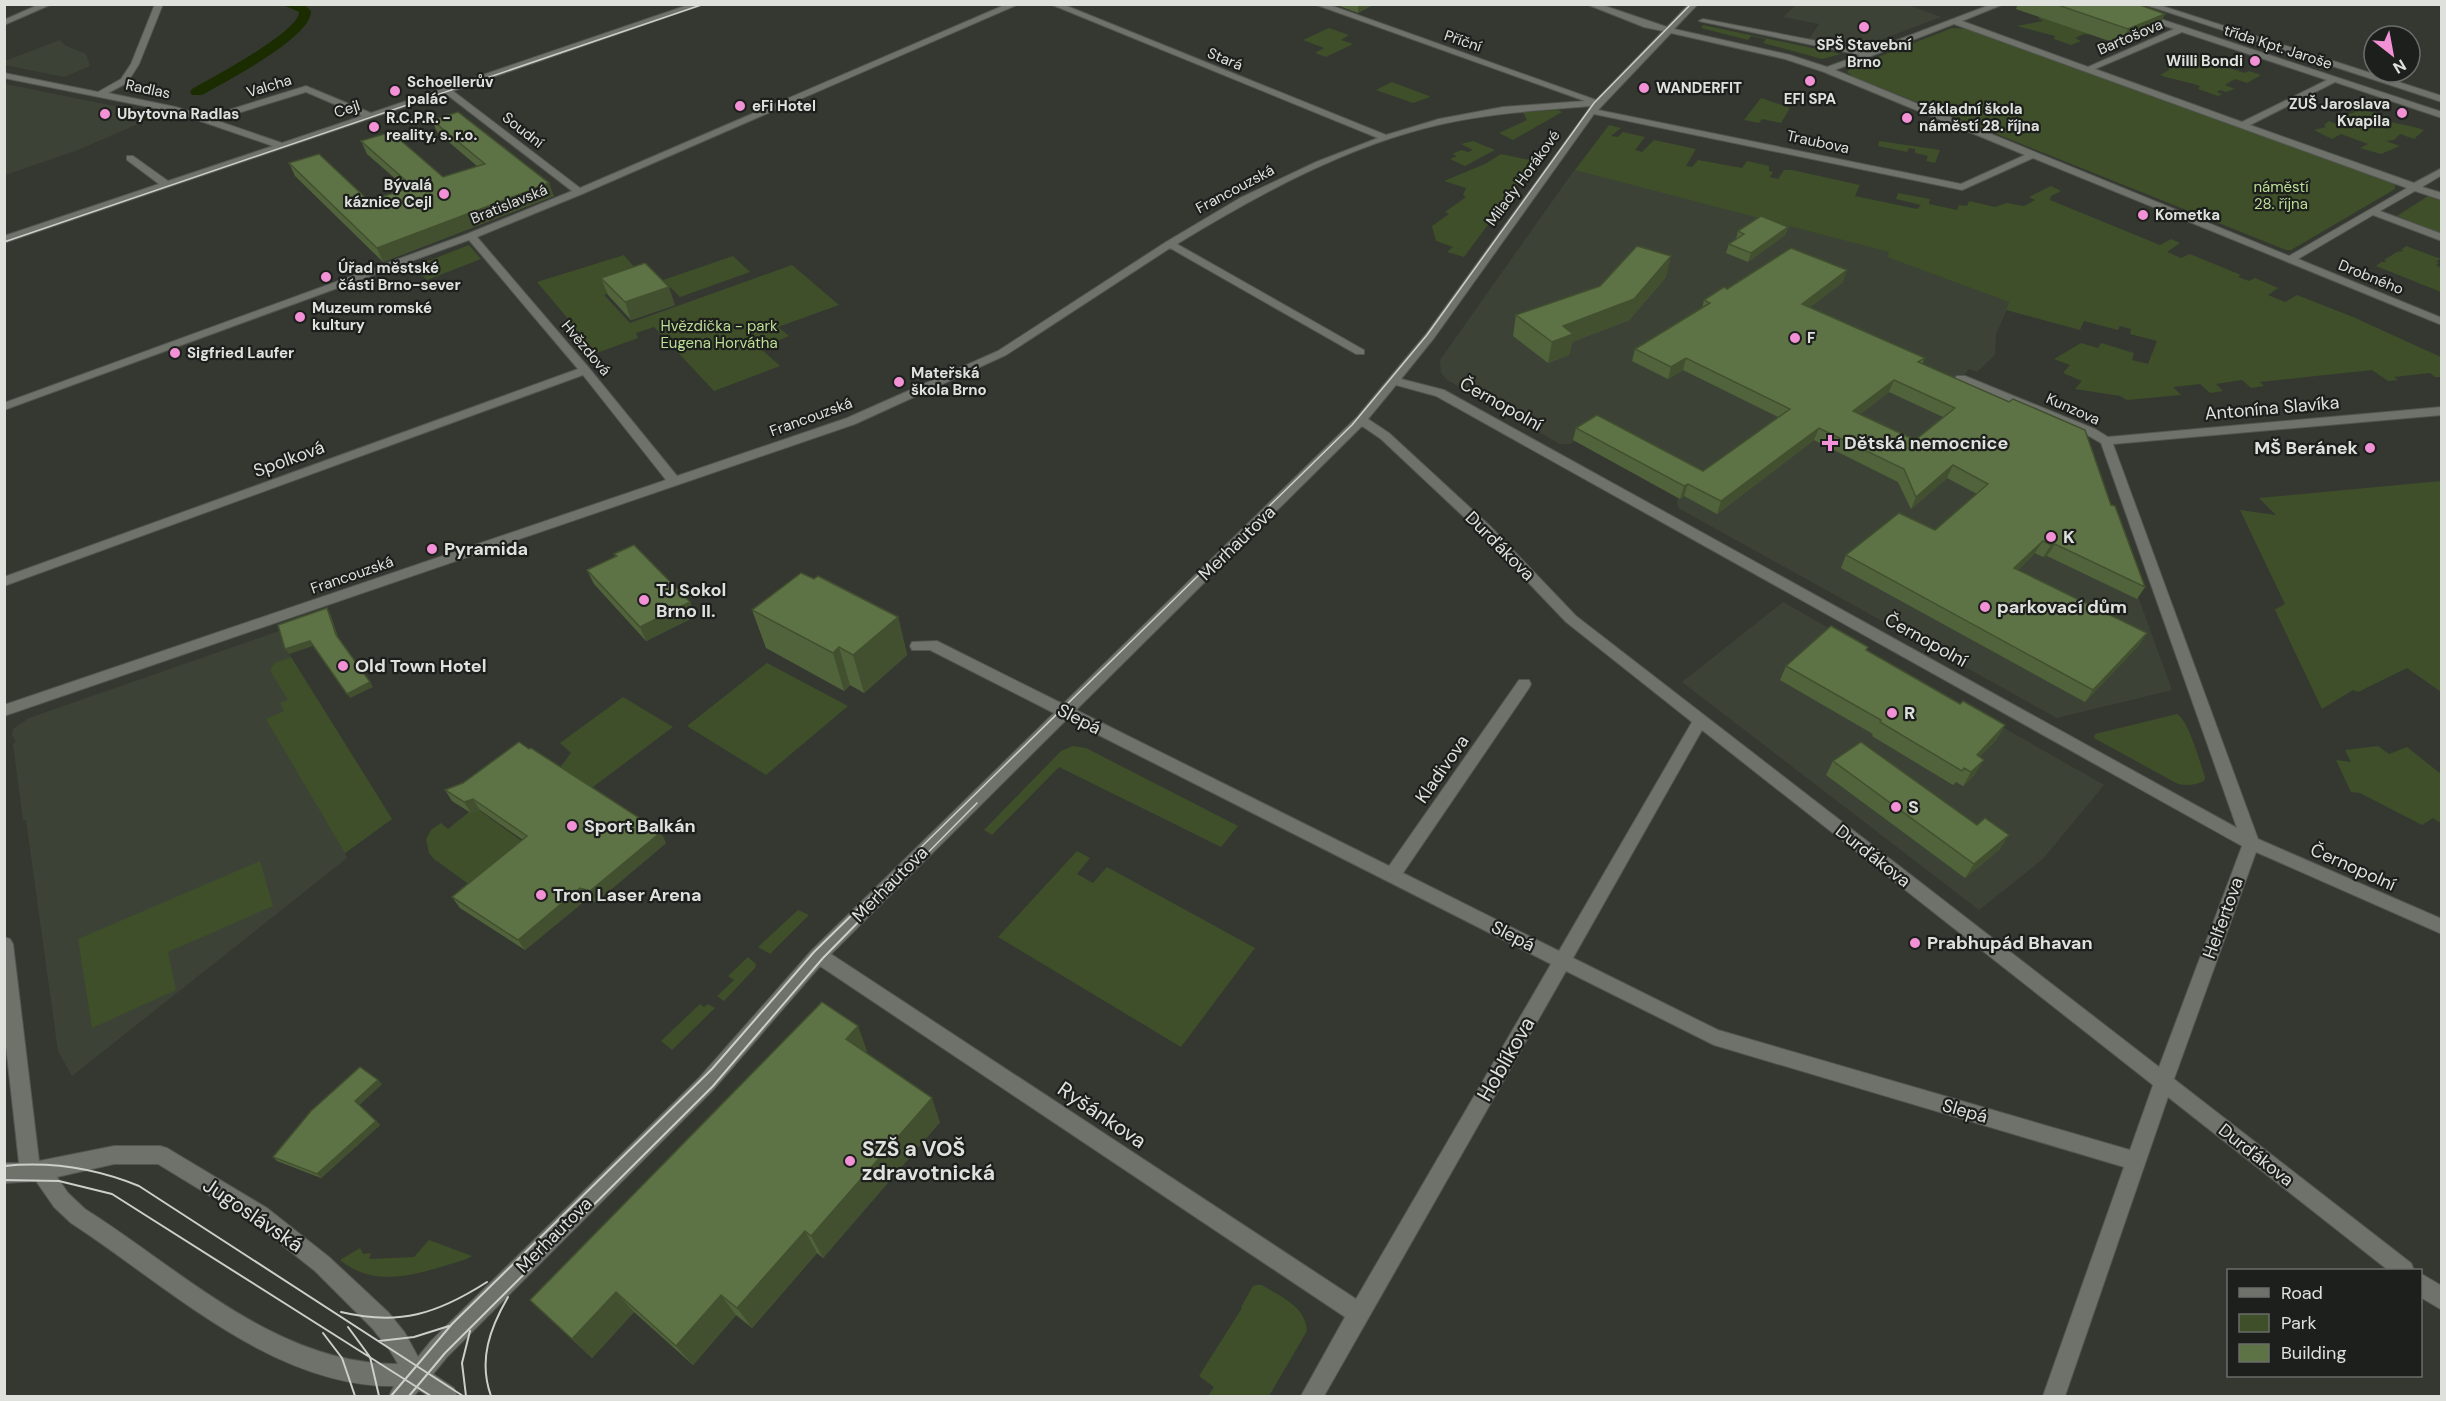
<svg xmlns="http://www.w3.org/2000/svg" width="2446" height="1401" font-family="'DM Sans',sans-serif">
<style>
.built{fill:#3c4336}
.green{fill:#3e4f29}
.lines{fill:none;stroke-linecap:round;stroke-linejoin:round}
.canal{fill:#1a2c00;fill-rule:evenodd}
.minor-casing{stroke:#525650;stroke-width:2}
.minor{fill:#6e726a;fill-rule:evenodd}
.tram-far1{stroke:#cbcec9;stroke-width:1.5}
.tram{stroke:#cbcec9;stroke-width:2}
.wall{fill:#51633b;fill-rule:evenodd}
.shaded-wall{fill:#425030}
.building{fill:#5e7345;stroke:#425030;stroke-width:1.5;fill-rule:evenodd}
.poi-dot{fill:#f391d6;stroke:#1d1f1c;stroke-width:2}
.labels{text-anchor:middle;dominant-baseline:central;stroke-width:4.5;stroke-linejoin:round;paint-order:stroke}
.far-street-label{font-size:15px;fill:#dee1dc;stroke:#1d1f1c}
.far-poi-label{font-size:15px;font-weight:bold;fill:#dee1dc;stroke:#1d1f1c;text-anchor:start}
.far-park-label{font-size:15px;fill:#bcde95;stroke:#1d1f1c}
.street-label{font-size:18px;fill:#dee1dc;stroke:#1d1f1c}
.poi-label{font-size:18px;font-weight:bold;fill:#dee1dc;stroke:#1d1f1c;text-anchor:start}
.near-street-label{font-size:21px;fill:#dee1dc;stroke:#1d1f1c}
.near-poi-label{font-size:21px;font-weight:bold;fill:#dee1dc;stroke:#1d1f1c;text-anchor:start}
</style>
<rect width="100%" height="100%" fill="#353831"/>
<path class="built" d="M1905,4L1941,17L1864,46L1855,47L1809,39L1819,24L1783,17L1796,5Z
M60,40L66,46L86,54L90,66L64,77L5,65V61Z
M5,84L30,89L158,115L78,150L5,175Z
M1575,169L1890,252L1888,257L2010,302L1996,334L1995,355L1977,372L1969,369L1953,388L2082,443L2172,690L2057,718L1680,509L1677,504L1678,498L1575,441L1570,444H1560L1447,380L1441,373L1440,360Z
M1783,602L2104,785L2043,859L1979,910L1682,682Z
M282,630L289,654L392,819L345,853L347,858L72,1076L58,1051L26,820H23L13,744L16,742L12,735L13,729L29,718Z"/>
<path class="green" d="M2040,17L2094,35L2084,34L2075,38L2081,41L2071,45L2054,39L2055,36L2017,26L2043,21L2038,18Z
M1703,25L1841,54L1822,59L1763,43L1766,39L1751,36L1748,40L1701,28Z
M1329,28L1349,35L1341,40L1353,44L1326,57L1315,53L1324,48L1303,40Z
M1952,28L1966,29L2389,182L2395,185V189L2291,250H2286L1854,77L1847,72L1850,68Z
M2201,54L2220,61L2216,64L2245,73L2249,71L2261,75L2247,83L2235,79L2225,85L2235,89L2226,92L2220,90L2217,92L2222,94L2218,96L2198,89L2200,86C2186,81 2173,80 2160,75L2169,70L2168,68L2187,64L2183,62Z
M1392,82L1429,96L1430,97L1413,103L1376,90Z
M1761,98L1790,108L1781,123L1762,119L1759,123L1744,120Z
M2359,108L2378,114L2376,118C2393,124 2407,124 2424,130L2414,139L2400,134L2394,140L2386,141L2400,146L2381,154L2360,148L2368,144L2341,134L2332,139L2314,130L2326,127L2324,125L2329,121L2342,126L2348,121L2355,124L2358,121L2341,115L2353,113Z
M1558,110L1562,112L1513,140L1499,133L1527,120L1523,112Z
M1609,125L1621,128L1611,136L1618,137L1623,132L1645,137L1635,150L1642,152L1654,140L1696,149L1686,166L1692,167L1698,160L1742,168L1747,161L1769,166V171L1773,172L1770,177L1778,179L1784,170H1792L1860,185L1855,196L1917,209L1921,205L1896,199L1898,193L1930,199L1929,204L1957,210L1959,205L1967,206L1969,201L1995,207L2007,203L2024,206L2035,200L2029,197L2051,186L2061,191L2051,196L2050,200L2160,245L2171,239L2180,243L2167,252L2181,258L2190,254L2241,275L2238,277L2249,281L2255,278L2278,288L2268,295L2285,302L2297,295L2353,317L2441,357V377H2435L2430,373L2394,377L2398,380L2388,381L2372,370L2260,382L2264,386L2251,388L2242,380L2216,384L2223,391L2210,393L2200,384L2173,387L2181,395L2127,400L2120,396L2075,389L2082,381L2063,373L2070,365L2054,359L2081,343L2098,348L2101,343L2134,353L2132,360L2148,364L2157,341L2130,334L2131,329L2120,326L2118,330L2084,321L2080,330L2006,310L2009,302L1887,257L1889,252L1575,170Z
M1473,141L1495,150L1465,166L1450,159L1457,156L1452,154L1461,150L1468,152L1473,150L1461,144Z
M1879,141L1940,150L1935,163L1926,161L1928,156L1915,153V149L1909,148L1907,152L1878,146Z
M1501,154L1535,161L1464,257L1447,252L1453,247L1436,241L1432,226L1449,214L1445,212L1466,197L1463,195L1466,188L1444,181L1485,164Z
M2428,196L2441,201V233L2397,216Z
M469,245L481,259L427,280L413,267Z
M2406,246L2441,259L2436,261L2439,263L2436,265L2441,268V292L2376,266L2381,262H2387L2384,260L2397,252L2404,251L2401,250Z
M624,255L646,281L604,295L630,323L792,265L839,305L778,327L789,336L760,348L780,366L714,391L654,327L636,333L638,338L591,355L564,325L569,320L537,282Z
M733,256L750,272L680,297L663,280Z
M2441,481V692L2407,668L2358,692L2353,690L2322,709L2275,610L2272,611L2285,604L2240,510L2276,515L2259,498Z
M291,657L392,819L345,853L266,719L284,711L280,703L288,700L270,670L275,663Z
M767,663L848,706L766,775L687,726Z
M623,697L673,727L589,790L559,769L571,753L560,743Z
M2177,714C2189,721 2200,763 2205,777L2204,781C2195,785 2188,786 2178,784L2094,738L2095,734Z
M1073,746L1086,748L1238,826L1221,847L1059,767L992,835L984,830L1061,751Z
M2378,746L2389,754L2407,747L2441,774V821L2439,822L2433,818L2422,825L2360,793L2351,792L2336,760L2351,762L2345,750Z
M475,807L526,844L470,885L434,859L429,853L426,839L431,830L441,823L448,829Z
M1077,851L1090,858L1077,874L1093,883L1107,867L1255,948L1181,1047L998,937Z
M260,861L273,906L168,952L176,990L92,1028L78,939Z
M798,910L809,915L770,954L758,947Z
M748,957L756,964L755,968L724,1001L717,996L734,980L728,976Z
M700,1004L704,1007L708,1004L715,1008L672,1050L661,1041Z
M429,1240L472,1256L464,1260C422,1272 378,1291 340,1260L360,1248L363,1254L371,1253L369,1259L414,1257Z
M1256,1285H1262C1281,1297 1306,1307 1307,1331L1269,1396H1208L1214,1387L1199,1376L1242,1308L1241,1307L1253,1286Z"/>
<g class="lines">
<path class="canal" d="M281,4H304L311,11C312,37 225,82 202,95H192L190,92L192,89C211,78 299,32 299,12Z
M152,109L157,110L159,113C155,119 147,122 140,120L138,117Z"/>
<g class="minor-casing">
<path id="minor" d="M40,4H52L4,25V20Z
M155,4H163L139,64L127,83L108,93L176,107L206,117L306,86L371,113L691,4H704L453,91L580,188L1007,4H1019L582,194L477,237L589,368L677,476L847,418L998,351L1166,242L1240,198L1316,162L1378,138L1050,4H1062L1386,135L1439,119L1503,107L1585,101L1314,4H1327L1596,100L1663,31L1644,27L1586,4H1599L1667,27L1689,4H1698L1674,29L1790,55L1827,67L1860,55L1699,21L1703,19L1869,51L1992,4H2004L1962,21L2088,67L2174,29L2102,4H2115L2442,112V118L2335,82L2250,125L2414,183L2442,168V175L2422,187L2442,193V200L2415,191L2380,211L2442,234V241L2373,215L2298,259L2442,318V325L2033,158L1962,190L1594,114L1434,338L1401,379L1444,390L2237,828L2101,443L2087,435L1955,378L1957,376H1965L2095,429L2108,437L2442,407V415L2113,444L2258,839L2442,919V934L2256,852L2174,1079L2411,1263L2414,1270H2388L2168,1097L2065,1396H2043L2124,1167L1714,1045L1566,971L1324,1396H1301L1345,1317L820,966L713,1090L447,1357L433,1374L454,1388L457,1396H428L419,1390L414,1396H389L394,1386C272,1387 168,1286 71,1223L54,1207L36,1181L4,1183V1163H19L4,1028V937L10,939L13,944L39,1161L114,1146H160L167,1148L267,1208L329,1257L388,1312L405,1333L418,1357L431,1341L699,1078L812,950L1054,713L930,650H912L910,646L912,642L937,641L1063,704L1357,417L1426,334L1591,106C1541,110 1491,113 1442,124C1348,145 1259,194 1177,244L1364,350V354H1356L1170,248L1006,355L855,424L4,716V705L666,480L583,375L4,586V577L578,369L469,240L4,410V403L467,234L572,191L445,93L4,243V236L159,184L127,160V156H133L168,181L273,146L174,112L4,78V73L98,92L121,79L131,64ZM1954,24L2407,188L2289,256L1835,70ZM2182,32L2327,80L2242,122L2095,69ZM1671,33L1785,59L1824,72L2025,155L1961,184L1598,110ZM306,92L362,116L282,143L215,120ZM1396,385L1436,396L2242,846L2159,1067L1576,616L1490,526L1389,433L1368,419ZM1362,426L1381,439L1480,532L1566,622L1692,722L1559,951L1403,873L1529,688L1531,684L1529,680H1519L1389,866L1076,710ZM1067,719L1551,964L1356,1299L831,954ZM1702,730L2153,1085L2130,1150L1718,1030L1573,958ZM114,1164H158L253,1222L315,1271L372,1328L389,1349L398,1364C277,1365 182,1270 85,1209L68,1193L57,1177Z
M2143,4H2156L2442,96V102Z
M2420,1273L2442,1286V1310L2420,1297Z"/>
</g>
<use href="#minor" class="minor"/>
<path class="tram-far1" d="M4,242L704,4
M863,904L1352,425L1427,335L1594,103L1691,4
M877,904L977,803"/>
<path class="tram" d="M4,1166C52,1161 95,1168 139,1186L463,1396
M4,1180L59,1181L112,1194L431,1396
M341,1312C399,1326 437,1314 487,1282
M348,1327L370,1357L379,1396
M323,1333L342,1358L355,1396
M379,1341L414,1337L449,1326
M391,1396L452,1324L712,1069L814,952L865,902
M409,1396L445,1353L713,1086L823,958L878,902
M466,1396L462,1363L470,1331
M491,1396C478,1360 490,1328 508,1297"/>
</g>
<path class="wall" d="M1334,4H1374L1358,13Z
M2018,4H2137L2158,29L2121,45L2016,9Z
M432,120L554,196L383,262L295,176L289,163L369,201L407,189L367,154L361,141L443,177L477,166L437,132Z
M1788,227L1785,235L1748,262L1726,253L1729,244L1736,239L1738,231Z
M1666,277L1629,320L1572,342L1569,355L1548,363L1513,336L1516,315Z
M601,278L675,305L631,320L608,295Z
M1843,282L1810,307L1925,358L1922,364L2111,505L2145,587L2137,599L2047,556L2043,557L2035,553L2018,570L2147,633L2138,646L2085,702L1841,568L1846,555L1935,530L1977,494L1947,478L1911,509L1898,482L1814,440L1717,514L1684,496L1680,499L1573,440L1576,428L1703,471L1778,417L1683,370L1668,379L1632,361L1635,349L1702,309L1704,300L1727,289ZM1889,392L1943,417L1915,440L1860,414Z
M614,554L690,602L696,616L646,641L594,584L587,570L616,557Z
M814,579L898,617L907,655L864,693L850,685L844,691L766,648L752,610Z
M1867,651L1960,704L2005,725L1996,740L1979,757L1975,774L1963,786L1956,782L1953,785L1872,736L1873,734L1780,680L1786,666Z
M1833,761L2000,849L1965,878L1826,775Z
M445,790L666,843L596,902L587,899L525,950L460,908L452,897L523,840L480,810L471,813L452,801Z
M867,1051L866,1052L940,1122L823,1258L817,1253L752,1328L736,1315L693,1365L634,1312L592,1358L530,1300Z
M382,1084L359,1105L380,1125L321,1178L277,1161L273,1157Z"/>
<path class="shaded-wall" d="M1358,4H1374L1358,13Z
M2165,14L2158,29L2121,45L2128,29Z
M549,183L554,196L383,262L377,248Z
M1788,227L1785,235L1748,262L1751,253Z
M1671,256L1666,277L1629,320L1572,342L1569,355L1548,363L1552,342L1563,326Z
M1847,270L1843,282L1798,316L1802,304Z
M669,287L675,305L631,320L625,302Z
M1686,358L1683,370L1668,379L1671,367Z
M1894,380L1889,392L1848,423L1853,411Z
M1819,428L1814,440L1717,514L1721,501Z
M1953,465L1947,478L1911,509L1916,497Z
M1688,484L1684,496L1680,499L1684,486Z
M2043,541L2035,553L2007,581L2014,568Z
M2055,544L2047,556L2043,557L2051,545Z
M690,602L696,616L646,641L640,627Z
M327,608L330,613L339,639L336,635Z
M898,617L907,655L864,693L853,655Z
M2147,633L2138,646L2085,702L2093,690Z
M310,641L313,646L289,654L285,649Z
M839,647L850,685L844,691L833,653Z
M370,682L373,687L350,698L347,694Z
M2005,725L1996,740L1968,769L1977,755Z
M1984,760L1975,774L1963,786L1971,772Z
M473,799L480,810L471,813L464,802Z
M661,832L666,843L596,902L590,891Z
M2009,835L2000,849L1965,878L1974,864Z
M580,888L587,899L525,950L518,940Z
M858,1026L867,1051L856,1063L846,1039Z
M378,1080L382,1084L359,1105L355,1101Z
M932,1098L940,1122L823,1258L811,1236Z
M376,1121L380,1125L321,1178L317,1174Z
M805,1231L817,1253L752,1328L737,1308Z
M616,1292L634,1312L592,1358L572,1339Z
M721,1295L736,1315L693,1365L676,1346Z"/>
<path class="building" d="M2055,4H2137L2165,14L2128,29Z
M458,112L549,183L377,248L289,163L319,154L369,201L413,187L361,141L391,132L443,177L485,164L432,120Z
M1761,216L1788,227L1751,253L1729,244L1744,234L1738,231Z
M1637,246L1671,256L1634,299L1563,326L1573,334L1552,342L1516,315L1600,286Z
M1791,248L1847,270L1802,304L1925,358L1918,362L2009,402L2013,399L2085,430L2111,505L2115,506L2145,587L2055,544L2051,545L2043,541L2014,568L2147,633L2093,690L1846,555L1899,513L1935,530L1988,484L1953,465L1916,497L1904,469L1819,428L1721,501L1688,484L1684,486L1576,428L1597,415L1703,471L1790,409L1686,358L1671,367L1635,349L1710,303L1704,300L1724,287L1727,289ZM1894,380L1955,408L1915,440L1853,411Z
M645,263L669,287L625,302L601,278Z
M634,545L690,602L640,627L587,570L617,556L614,554Z
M801,573L814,579L818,576L898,617L853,655L839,647L833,653L752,610Z
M327,608L336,635L370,682L347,694L310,641L285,649L278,625Z
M1831,626L1868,647L1866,650L1960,704L1963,701L2005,725L1977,755L1984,760L1971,772L1964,768L1962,771L1880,722L1881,720L1786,666Z
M519,742L529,749L531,748L661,832L590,891L580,888L518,940L452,897L527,836L473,799L464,802L445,790L463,783Z
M1861,742L1977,825L1985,818L2009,835L1974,864L1833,761Z
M822,1002L858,1026L846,1039L932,1098L811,1236L805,1231L737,1308L721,1295L676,1346L616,1292L572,1339L530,1300Z
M360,1067L378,1080L355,1101L376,1121L317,1174L273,1157L311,1111Z"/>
<g class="poi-dot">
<circle cx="1864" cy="27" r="6"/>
<circle cx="2255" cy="61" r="6"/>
<circle cx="1810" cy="81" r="6"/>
<circle cx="1644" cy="88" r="6"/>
<circle cx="395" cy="91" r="6"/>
<circle cx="740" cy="106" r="6"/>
<circle cx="2402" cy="113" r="6"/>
<circle cx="105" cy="114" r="6"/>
<circle cx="1907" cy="118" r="6"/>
<circle cx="374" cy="127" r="6"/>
<circle cx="444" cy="194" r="6"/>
<circle cx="2143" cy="215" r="6"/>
<circle cx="326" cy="277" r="6"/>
<circle cx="300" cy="317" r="6"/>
<circle cx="1795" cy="338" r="6"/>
<circle cx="175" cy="353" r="6"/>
<circle cx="899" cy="382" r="6"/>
<path d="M1827 434h6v6h6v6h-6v6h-6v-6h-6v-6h6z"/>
<circle cx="2370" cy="448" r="6"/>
<circle cx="2051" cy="537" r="6"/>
<circle cx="432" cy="549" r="6"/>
<circle cx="644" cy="600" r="6"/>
<circle cx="1985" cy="607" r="6"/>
<circle cx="343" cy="666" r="6"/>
<circle cx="1892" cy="713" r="6"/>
<circle cx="1896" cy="807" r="6"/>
<circle cx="572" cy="826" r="6"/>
<circle cx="541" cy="895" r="6"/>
<circle cx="1915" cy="943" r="6"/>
<circle cx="850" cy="1161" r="6"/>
</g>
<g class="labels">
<g class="far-street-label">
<text transform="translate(2130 37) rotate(-23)">Bartošova</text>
<text transform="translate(1463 41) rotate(19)">Příční</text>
<text transform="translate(2278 47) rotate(18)">třída Kpt. Jaroše</text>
<text transform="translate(1225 59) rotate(22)">Stará</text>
<text transform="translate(269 86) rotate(-17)">Valcha</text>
<text transform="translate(148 89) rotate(12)">Radlas</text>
<text transform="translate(347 109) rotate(-18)">Cejl</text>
<text transform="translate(523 130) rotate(38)">Soudní</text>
<text transform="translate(1818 142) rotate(12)">Traubova</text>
<text transform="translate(1523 178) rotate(-54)">Milady Horákové</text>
<text transform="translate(1235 189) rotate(-28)">Francouzská</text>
<text transform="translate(509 204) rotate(-22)">Bratislavská</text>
<text transform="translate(2371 277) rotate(22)">Drobného</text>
<text transform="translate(586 348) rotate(50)">Hvězdová</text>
<text transform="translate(2073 409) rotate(24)">Kunzova</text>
<text transform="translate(811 417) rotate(-20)">Francouzská</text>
<text transform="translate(352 575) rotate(-19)">Francouzská</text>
</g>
<g class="far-poi-label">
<text x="1864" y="45" text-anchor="middle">SPŠ Stavební<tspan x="1864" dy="17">Brno</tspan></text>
<text x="2243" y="61" text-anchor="end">Willi Bondi</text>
<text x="407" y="82">Schoellerův<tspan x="407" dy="17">palác</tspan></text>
<text x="1656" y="88">WANDERFIT</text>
<text x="1810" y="99" text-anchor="middle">EFI SPA</text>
<text x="2390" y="104" text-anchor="end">ZUŠ Jaroslava<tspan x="2390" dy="17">Kvapila</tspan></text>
<text x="752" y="106">eFi Hotel</text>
<text x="1919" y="109">Základní škola<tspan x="1919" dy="17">náměstí 28. října</tspan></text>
<text x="117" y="114">Ubytovna Radlas</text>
<text x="386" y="118">R.C.P.R. -<tspan x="386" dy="17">reality, s. r.o.</tspan></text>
<text x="432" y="185" text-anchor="end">Bývalá<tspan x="432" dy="17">káznice Cejl</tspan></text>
<text x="2155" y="215">Kometka</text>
<text x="338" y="268">Úřad městské<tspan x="338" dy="17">části Brno-sever</tspan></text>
<text x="312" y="308">Muzeum romské<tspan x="312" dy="17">kultury</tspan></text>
<text x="1807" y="338">F</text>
<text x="187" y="353">Sigfried Laufer</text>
<text x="911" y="373">Mateřská<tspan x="911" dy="17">škola Brno</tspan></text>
</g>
<g class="far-park-label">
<text x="2281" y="187">náměstí<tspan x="2281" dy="17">28. října</tspan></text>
<text x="719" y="326">Hvězdička - park<tspan x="719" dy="17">Eugena Horvátha</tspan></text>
</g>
<g class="street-label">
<text transform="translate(1501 404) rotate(29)">Černopolní</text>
<text transform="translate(2272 408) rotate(-5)">Antonína Slavíka</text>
<text transform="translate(289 459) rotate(-20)">Spolková</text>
<text transform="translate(1237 543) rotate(-44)">Merhautova</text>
<text transform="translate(1500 546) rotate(45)">Durďákova</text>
<text transform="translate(1926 640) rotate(29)">Černopolní</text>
<text transform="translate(1079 719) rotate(27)">Slepá</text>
<text transform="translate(1442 769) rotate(-55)">Kladivova</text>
<text transform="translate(1873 856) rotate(38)">Durďákova</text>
<text transform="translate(2353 867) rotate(24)">Černopolní</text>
<text transform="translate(890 884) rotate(-45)">Merhautova</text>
<text transform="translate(2223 918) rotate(-70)">Helfertova</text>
<text transform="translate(1513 936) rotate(27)">Slepá</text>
<text transform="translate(1965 1111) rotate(16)">Slepá</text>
<text transform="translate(2256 1155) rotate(38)">Durďákova</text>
<text transform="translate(554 1235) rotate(-45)">Merhautova</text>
</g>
<g class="poi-label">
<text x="1844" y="443">Dětská nemocnice</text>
<text x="2358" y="448" text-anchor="end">MŠ Beránek</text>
<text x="2063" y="537">K</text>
<text x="444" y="549">Pyramida</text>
<text x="656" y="590">TJ Sokol<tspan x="656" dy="21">Brno II.</tspan></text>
<text x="1997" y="607">parkovací dům</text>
<text x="355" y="666">Old Town Hotel</text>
<text x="1904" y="713">R</text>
<text x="1908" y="807">S</text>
<text x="584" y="826">Sport Balkán</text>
<text x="553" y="895">Tron Laser Arena</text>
<text x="1927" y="943">Prabhupád Bhavan</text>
</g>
<g class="near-street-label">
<text transform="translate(1506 1059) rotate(-60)">Hoblíkova</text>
<text transform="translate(1102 1115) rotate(34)">Ryšánkova</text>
<text transform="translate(253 1215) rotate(34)">Jugoslávská</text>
</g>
<g class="near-poi-label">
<text x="862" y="1149">SZŠ a VOŠ<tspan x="862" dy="24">zdravotnická</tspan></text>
</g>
</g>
<rect width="2446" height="1401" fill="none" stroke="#dee1dc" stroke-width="12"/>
<rect x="2227" y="1269" width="195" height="108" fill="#1d1f1c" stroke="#6a6d69" stroke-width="1.5"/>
<rect x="2239" y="1288" width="30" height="9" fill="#6e726a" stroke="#6a6d69" stroke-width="1.5"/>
<text x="2281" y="1299" font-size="18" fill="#dee1dc">Road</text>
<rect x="2239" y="1314" width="30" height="18" fill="#3e4f29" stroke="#6a6d69" stroke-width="1.5"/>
<text x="2281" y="1329" font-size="18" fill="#dee1dc">Park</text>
<rect x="2239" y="1344" width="30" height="18" fill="#5e7345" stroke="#6a6d69" stroke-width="1.5"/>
<text x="2281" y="1359" font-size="18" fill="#dee1dc">Building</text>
<g transform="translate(2392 54) rotate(149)"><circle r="28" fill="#1d1f1c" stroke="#6a6d69" stroke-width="1.5"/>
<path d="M0-4.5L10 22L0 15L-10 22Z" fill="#f391d6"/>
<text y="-9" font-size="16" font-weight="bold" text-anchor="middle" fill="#dee1dc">N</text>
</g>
</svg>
